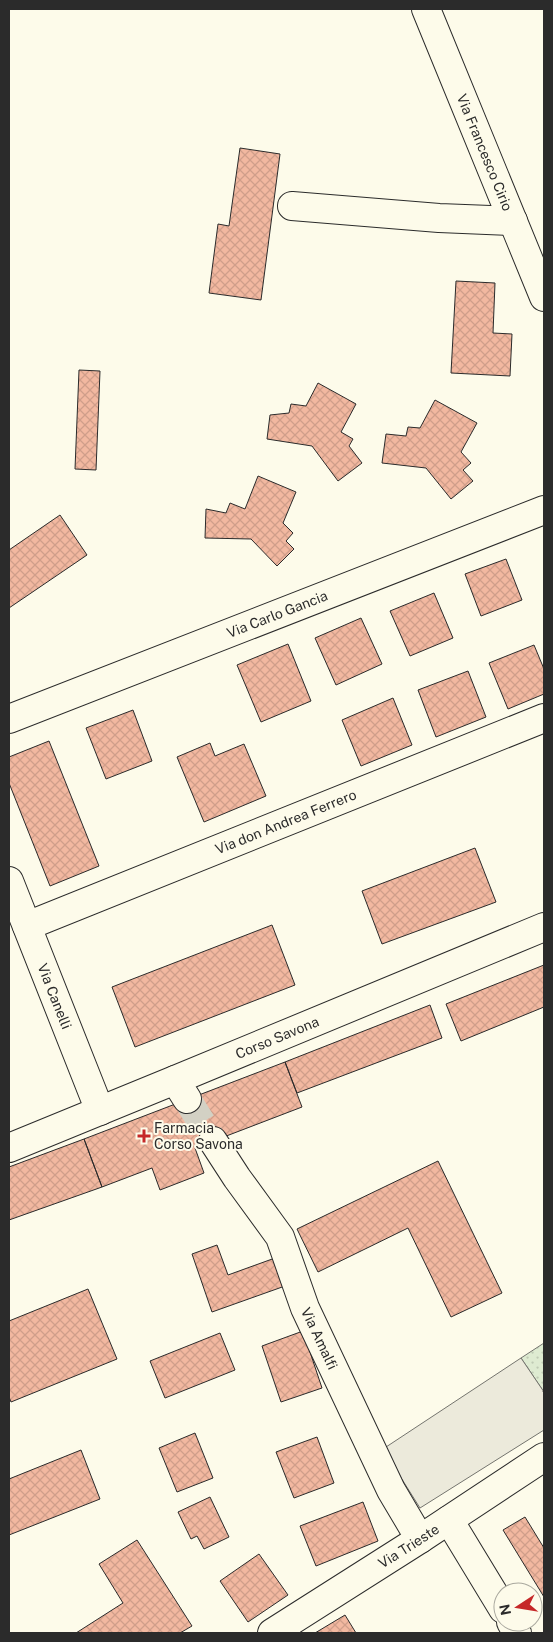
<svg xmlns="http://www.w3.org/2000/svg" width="553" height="1642" font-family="'Public Sans',sans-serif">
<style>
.grass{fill:url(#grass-dots);stroke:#74746e}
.parking{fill:#eceadb;stroke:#74746e}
.building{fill:url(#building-cross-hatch);stroke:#2b2b2b}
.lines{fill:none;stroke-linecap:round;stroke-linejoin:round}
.minor-tunnel{stroke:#d3d1c4;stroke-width:28;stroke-dasharray:28 14;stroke-linecap:butt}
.minor-casing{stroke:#2b2b2b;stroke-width:30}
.major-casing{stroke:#2b2b2b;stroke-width:30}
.path{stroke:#6a6964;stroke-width:3;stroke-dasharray:4 2.5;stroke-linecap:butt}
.minor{stroke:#fdfbea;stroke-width:28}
.major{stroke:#fdfbea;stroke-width:28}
.poi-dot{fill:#c62828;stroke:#fdfbea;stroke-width:2}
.labels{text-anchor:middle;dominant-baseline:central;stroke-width:4;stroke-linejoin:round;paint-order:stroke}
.street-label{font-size:14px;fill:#2b2b2b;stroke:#fdfbea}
.poi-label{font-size:14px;fill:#2b2b2b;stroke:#fdfbea;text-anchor:start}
</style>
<defs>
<pattern id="grass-dots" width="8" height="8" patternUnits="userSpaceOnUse" patternTransform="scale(1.25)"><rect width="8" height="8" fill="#deebd1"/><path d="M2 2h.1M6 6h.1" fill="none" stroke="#bfcab4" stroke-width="1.8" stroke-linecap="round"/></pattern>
<pattern id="building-cross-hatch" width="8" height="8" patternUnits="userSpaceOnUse" patternTransform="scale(1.25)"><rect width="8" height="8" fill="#f2b8a0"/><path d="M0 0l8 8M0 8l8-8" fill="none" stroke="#d09e8a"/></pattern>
</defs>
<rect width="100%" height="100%" fill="#fdfbea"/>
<path class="grass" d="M544,1343V1392L521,1358Z"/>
<path class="parking" d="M521,1358L544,1392V1430L420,1508L383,1449Z"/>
<path class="building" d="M240,148L280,154L261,300L209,293L218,224L229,226Z
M456,281L495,283L493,333L512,334L510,376L451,373Z
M79,370L100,371L96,470L75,469Z
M318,383L356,404L341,432L353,439L349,446L362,463L338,481L312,446L267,439L270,415L289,413L291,404L306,406Z
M435,400L477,423L461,452L471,463L463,470L473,481L451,499L426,468L382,463L386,434L406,436L408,427L420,428Z
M258,476L296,492L283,523L293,533L286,541L294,549L277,566L251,539L205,538L206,509L226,513L230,503L245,509Z
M60,515L87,555L9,608V550Z
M506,559L522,600L481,616L465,574Z
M434,593L453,638L410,656L390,611Z
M361,618L382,664L336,685L315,638Z
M288,644L311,701L261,722L237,665Z
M534,645L544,669V694L508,709L489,663Z
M468,671L486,717L436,737L418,690Z
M393,698L412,745L361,766L342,720Z
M133,710L152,761L106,779L86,728Z
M49,741L99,866L50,886L9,783V757Z
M210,743L215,756L244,744L266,796L204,822L177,757Z
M475,848L496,902L382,944L362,891Z
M272,925L295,985L135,1047L112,987Z
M544,965V1007L461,1041L446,1004Z
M430,1005L442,1038L297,1093L285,1062Z
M285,1062L302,1107L195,1148L204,1173L160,1190L152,1168L102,1187L84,1139Z
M84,1139L102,1187L9,1220V1167Z
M438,1161L502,1293L451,1317L408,1228L318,1272L297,1229Z
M217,1245L228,1275L275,1258L285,1286L212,1312L192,1254Z
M88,1289L117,1359L11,1402L9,1397V1321Z
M303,1331L322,1388L281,1402L262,1346Z
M220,1333L235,1370L165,1398L150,1361Z
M195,1433L213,1478L177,1492L159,1448Z
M317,1437L334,1483L294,1498L276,1452Z
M81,1450L100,1499L9,1535V1479Z
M210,1497L229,1537L204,1549L197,1536L191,1539L178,1512Z
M363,1502L378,1541L316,1566L300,1526Z
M525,1517L544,1548V1597L503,1530Z
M137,1540L192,1626L180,1633H76L123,1603L99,1564Z
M259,1554L288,1595L248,1622L220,1581Z
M345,1615L356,1633H315Z"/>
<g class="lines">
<path class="minor-tunnel" d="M187,1099L213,1141"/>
<g class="minor-casing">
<g id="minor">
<path id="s1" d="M426,9L544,297"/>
<path d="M292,206L439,218L513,221"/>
<path id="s2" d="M9,719L544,510"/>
<path id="s3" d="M9,881L100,1111"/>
<path id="s4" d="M27,926L544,718"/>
<path d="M175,1080L187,1099"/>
<path id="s5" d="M213,1141L237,1178L280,1237L305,1308L391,1490L420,1539"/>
<path d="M449,1520L503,1609"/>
<path d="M511,1622L517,1633"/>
<path id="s6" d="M272,1633L420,1539L544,1457"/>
</g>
</g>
<g class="major-casing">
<g id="major">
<path id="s7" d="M9,1148L175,1080L544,927"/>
</g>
</g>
<path class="path" d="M544,1392V1391"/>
<use href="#minor" class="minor"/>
<use href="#major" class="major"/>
</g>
<path class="poi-dot" d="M141.5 1128.5h5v5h5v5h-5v5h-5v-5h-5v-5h5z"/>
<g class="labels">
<g class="street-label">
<text stroke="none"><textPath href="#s1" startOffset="155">Via Francesco Cirio</textPath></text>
<text stroke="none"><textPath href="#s2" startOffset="288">Via Carlo Gancia</textPath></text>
<text stroke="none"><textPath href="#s4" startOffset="279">Via don Andrea Ferrero</textPath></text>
<text stroke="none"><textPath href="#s3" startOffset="124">Via Canelli</textPath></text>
<text stroke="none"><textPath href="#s7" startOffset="290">Corso Savona</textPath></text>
<text stroke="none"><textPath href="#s5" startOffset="226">Via Amalfi</textPath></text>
<text stroke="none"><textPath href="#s6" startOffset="162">Via Trieste</textPath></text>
</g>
<g class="poi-label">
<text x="154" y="1128">Farmacia<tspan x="154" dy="16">Corso Savona</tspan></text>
</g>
</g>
<rect width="553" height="1642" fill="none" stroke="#2b2b2b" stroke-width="20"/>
<g transform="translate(518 1607) rotate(258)"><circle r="24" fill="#fdfbea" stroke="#a9a89e"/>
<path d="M0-4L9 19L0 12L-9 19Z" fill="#c62828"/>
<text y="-8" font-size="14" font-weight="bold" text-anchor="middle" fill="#2b2b2b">N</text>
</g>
</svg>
